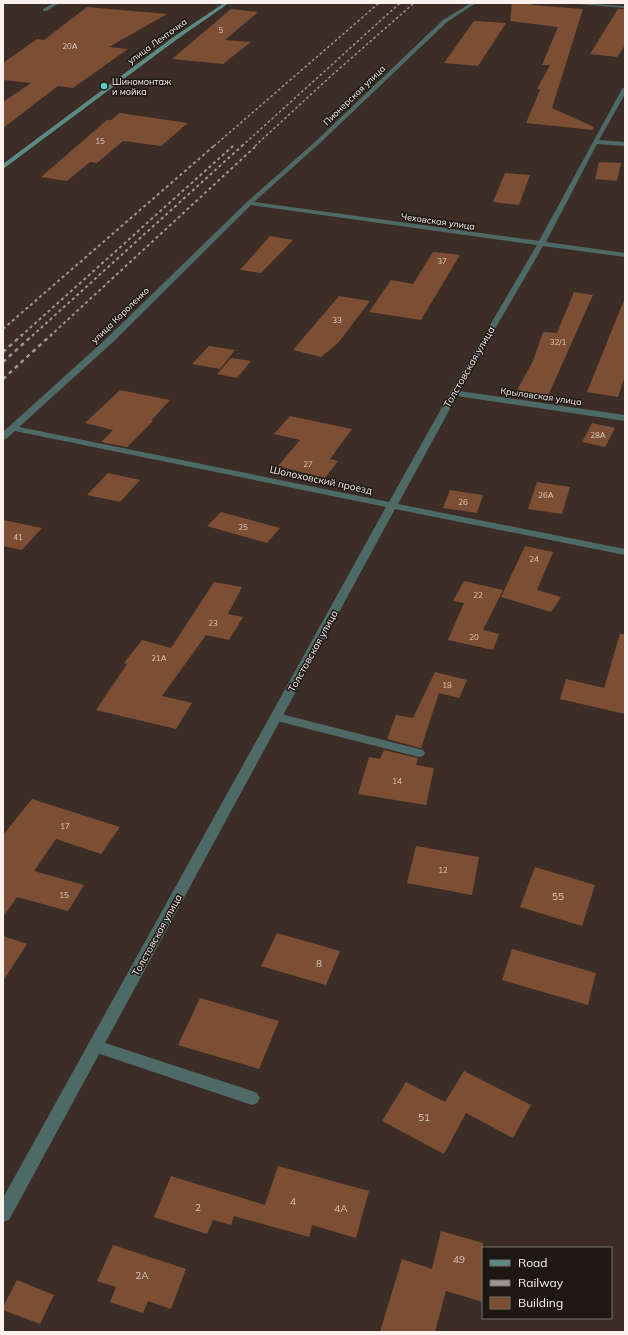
<svg xmlns="http://www.w3.org/2000/svg" width="628" height="1335" font-family="Mulish,sans-serif">
<style>
.building{fill:#7c4e33}
.lines{fill:none;stroke-linecap:round;stroke-linejoin:round}
.service{fill:#4e6a67;fill-rule:evenodd}
.minor{fill:#4e6a67;fill-rule:evenodd}
.secondary{fill:#5c8a85;fill-rule:evenodd}
.rail-far2{stroke:#a19690;stroke-width:1.5;stroke-dasharray:2.5 2.5;stroke-linecap:butt}
.rail-far1{stroke:#a19690;stroke-width:2;stroke-dasharray:3 3;stroke-linecap:butt}
.rail{stroke:#a19690;stroke-width:2.5;stroke-dasharray:4 4;stroke-linecap:butt}
.poi-dot{fill:#56cec4;stroke:#1e1814;stroke-width:1.5}
.labels{text-anchor:middle;dominant-baseline:central;stroke-width:3;stroke-linejoin:round;paint-order:stroke}
.number-label{font-size:8px;fill:#dbc9be}
.far-street-label{font-size:9px;fill:#fbf2ed;stroke:#1e1814}
.far-poi-label{font-size:9px;fill:#fbf2ed;stroke:#1e1814;text-anchor:start}
.street-label{font-size:10px;fill:#fbf2ed;stroke:#1e1814}
.near-number-label{font-size:10px;fill:#dbc9be}
</style>
<rect width="100%" height="100%" fill="#3c2e27"/>
<path class="building" d="M512,3H532V5L583,9L552,108L594,127L593,130L526,123L540,90L537,89L550,65H542L558,27L510,21Z
M87,7L167,14L109,47L128,49L73,88L58,86L3,128V102L31,83L3,80V63L37,39L44,40Z
M231,9L258,12L225,40L251,42L223,64L172,59Z
M618,9H625V45L617,57L590,54Z
M474,21L506,23L478,66L444,63Z
M120,113L188,123L161,146L123,141L97,163L90,162L67,181L41,177L107,120H111Z
M599,162L621,163L617,181L595,179Z
M505,173L530,175L519,205L493,202Z
M270,236L293,240L261,273L240,270Z
M433,252L460,255L421,320L369,312L391,280L413,284Z
M574,292L593,295L547,398L516,392L533,361L543,332L557,333Z
M339,296L370,301L338,343L321,357L293,350Z
M624,300L625,376L618,397L587,392Z
M209,346L235,350L220,369L192,364Z
M231,358L251,361L237,378L217,374Z
M120,390L170,400L151,421H153L127,447L101,442L113,430L85,423Z
M290,416L352,429L330,459L338,461L325,478L278,466L300,440L274,434Z
M592,423L615,428L605,447L582,442Z
M108,473L140,480L120,502L87,495Z
M537,482L570,487L562,514L528,509Z
M450,490L483,495L477,513L443,508Z
M221,512L280,528L267,543L207,526Z
M3,520L42,528L22,550L3,546Z
M525,546L553,552L537,590L561,597L551,612L501,597Z
M464,581L503,590L483,630L499,634L493,650L448,640L464,603L453,601Z
M214,582L242,587L228,614L243,617L229,640L206,635L162,696L192,703L176,729L96,710L127,664L124,663L142,640L171,648Z
M620,634H625V714L560,699L566,679L604,688Z
M435,672L467,680L459,698L439,693L421,748L387,739L396,715L413,718Z
M384,750L418,758L416,765L434,768L426,805L358,794L369,757L380,759Z
M32,799L120,827L101,854L56,839L34,871L84,885L68,911L17,897L3,917V835Z
M416,846L479,857L472,895L407,883Z
M535,867L595,885L582,926L520,907Z
M277,933L340,951L326,985L261,966Z
M3,936L27,944L3,981Z
M512,949L596,973L588,1005L502,980Z
M200,998L279,1021L259,1069L178,1045Z
M464,1071L531,1105L513,1138L466,1113L444,1154L382,1121L406,1082L445,1102Z
M278,1166L369,1191L356,1238L312,1225L309,1237L234,1216L231,1225L213,1220L207,1234L154,1217L171,1176L265,1205Z
M441,1231L483,1243V1302L446,1291L435,1332H380L402,1259L432,1269Z
M113,1245L186,1269L171,1309L148,1301L143,1313L110,1302L116,1287L97,1281Z
M17,1280L54,1295L40,1324L3,1310V1307Z"/>
<g class="lines">
<path class="service" d="M277,713L419,749L423,750L425,753L423,756L419,757L273,720L271,717L273,714Z
M96,1040L252,1091L257,1093L260,1098L257,1103L252,1105L91,1051L89,1046L91,1041Z"/>
<path class="minor" d="M54,3H59L47,11H43V9Z
M471,3H476L447,22L320,143L254,202L539,241L622,89L625,87V94L599,140L625,142V146L597,144L546,242L625,253V257L543,246L459,391L625,415V421L457,396L398,504L625,549V555L395,509L9,1220L3,1222V1198L386,507L15,431L6,439L3,440V432L107,338L247,202L316,141L443,20ZM251,205L537,245L450,393L389,502L19,427L113,342Z
M575,3L625,6V8L577,4Z"/>
<path class="secondary" d="M224,3H229L176,40L3,169V164L172,38Z"/>
<path class="rail-far2" d="M214,146L379,3
M242,146L400,3
M255,146L331,76L414,3"/>
<path class="rail-far1" d="M3,329L215,145
M21,336L233,146
M32,336L243,145
M50,336L257,145"/>
<path class="rail" d="M3,352L22,335
M3,362L33,335
M3,379L51,335"/>
</g>
<circle class="poi-dot" cx="104" cy="86" r="4"/>
<g class="labels">
<g class="number-label">
<text x="221" y="30">5</text>
<text x="70" y="46">20А</text>
<text x="100" y="141">15</text>
<text x="442" y="261">37</text>
<text x="337" y="320">33</text>
<text x="558" y="342">32/1</text>
<text x="598" y="435">28А</text>
<text x="308" y="464">27</text>
<text x="546" y="495">26А</text>
<text x="463" y="502">26</text>
<text x="243" y="527">25</text>
<text x="18" y="537">41</text>
<text x="534" y="559">24</text>
<text x="478" y="595">22</text>
<text x="213" y="623">23</text>
<text x="474" y="637">20</text>
<text x="159" y="658">21А</text>
<text x="447" y="685">18</text>
<text x="397" y="781">14</text>
<text x="65" y="826">17</text>
<text x="443" y="870">12</text>
<text x="64" y="895">15</text>
</g>
<g class="far-street-label">
<text transform="translate(157 41) rotate(-36)">улица Ленточка</text>
<text transform="translate(354 95) rotate(-44)">Пионерская улица</text>
<text transform="translate(438 221) rotate(8)">Чеховская улица</text>
<text transform="translate(120 315) rotate(-44)">улица Короленко</text>
<text transform="translate(541 396) rotate(8)">Крыловская улица</text>
</g>
<g class="far-poi-label">
<text x="112" y="81">Шиномонтаж<tspan x="112" dy="10">и мойка</tspan></text>
</g>
<g class="street-label">
<text transform="translate(469 367) rotate(-60)">Толстовская улица</text>
<text transform="translate(321 480) rotate(12)">Шолоховский проезд</text>
<text transform="translate(313 651) rotate(-61)">Толстовская улица</text>
<text transform="translate(157 935) rotate(-61)">Толстовская улица</text>
</g>
<g class="near-number-label">
<text x="558" y="896">55</text>
<text x="319" y="963">8</text>
<text x="424" y="1117">51</text>
<text x="293" y="1201">4</text>
<text x="198" y="1207">2</text>
<text x="341" y="1208">4А</text>
<text x="459" y="1259">49</text>
<text x="142" y="1275">2А</text>
</g>
</g>
<rect width="628" height="1335" fill="none" stroke="#fbf2ed" stroke-width="8"/>
<rect x="482" y="1247" width="130" height="72" fill="#1e1814" stroke="#766f6b"/>
<rect x="490" y="1260" width="20" height="6" fill="#5c8a85" stroke="#766f6b"/>
<text x="518" y="1267" font-size="12" fill="#fbf2ed">Road</text>
<rect x="490" y="1280" width="20" height="6" fill="#a19690" stroke="#766f6b"/>
<text x="518" y="1287" font-size="12" fill="#fbf2ed">Railway</text>
<rect x="490" y="1297" width="20" height="12" fill="#7c4e33" stroke="#766f6b"/>
<text x="518" y="1307" font-size="12" fill="#fbf2ed">Building</text>
</svg>
